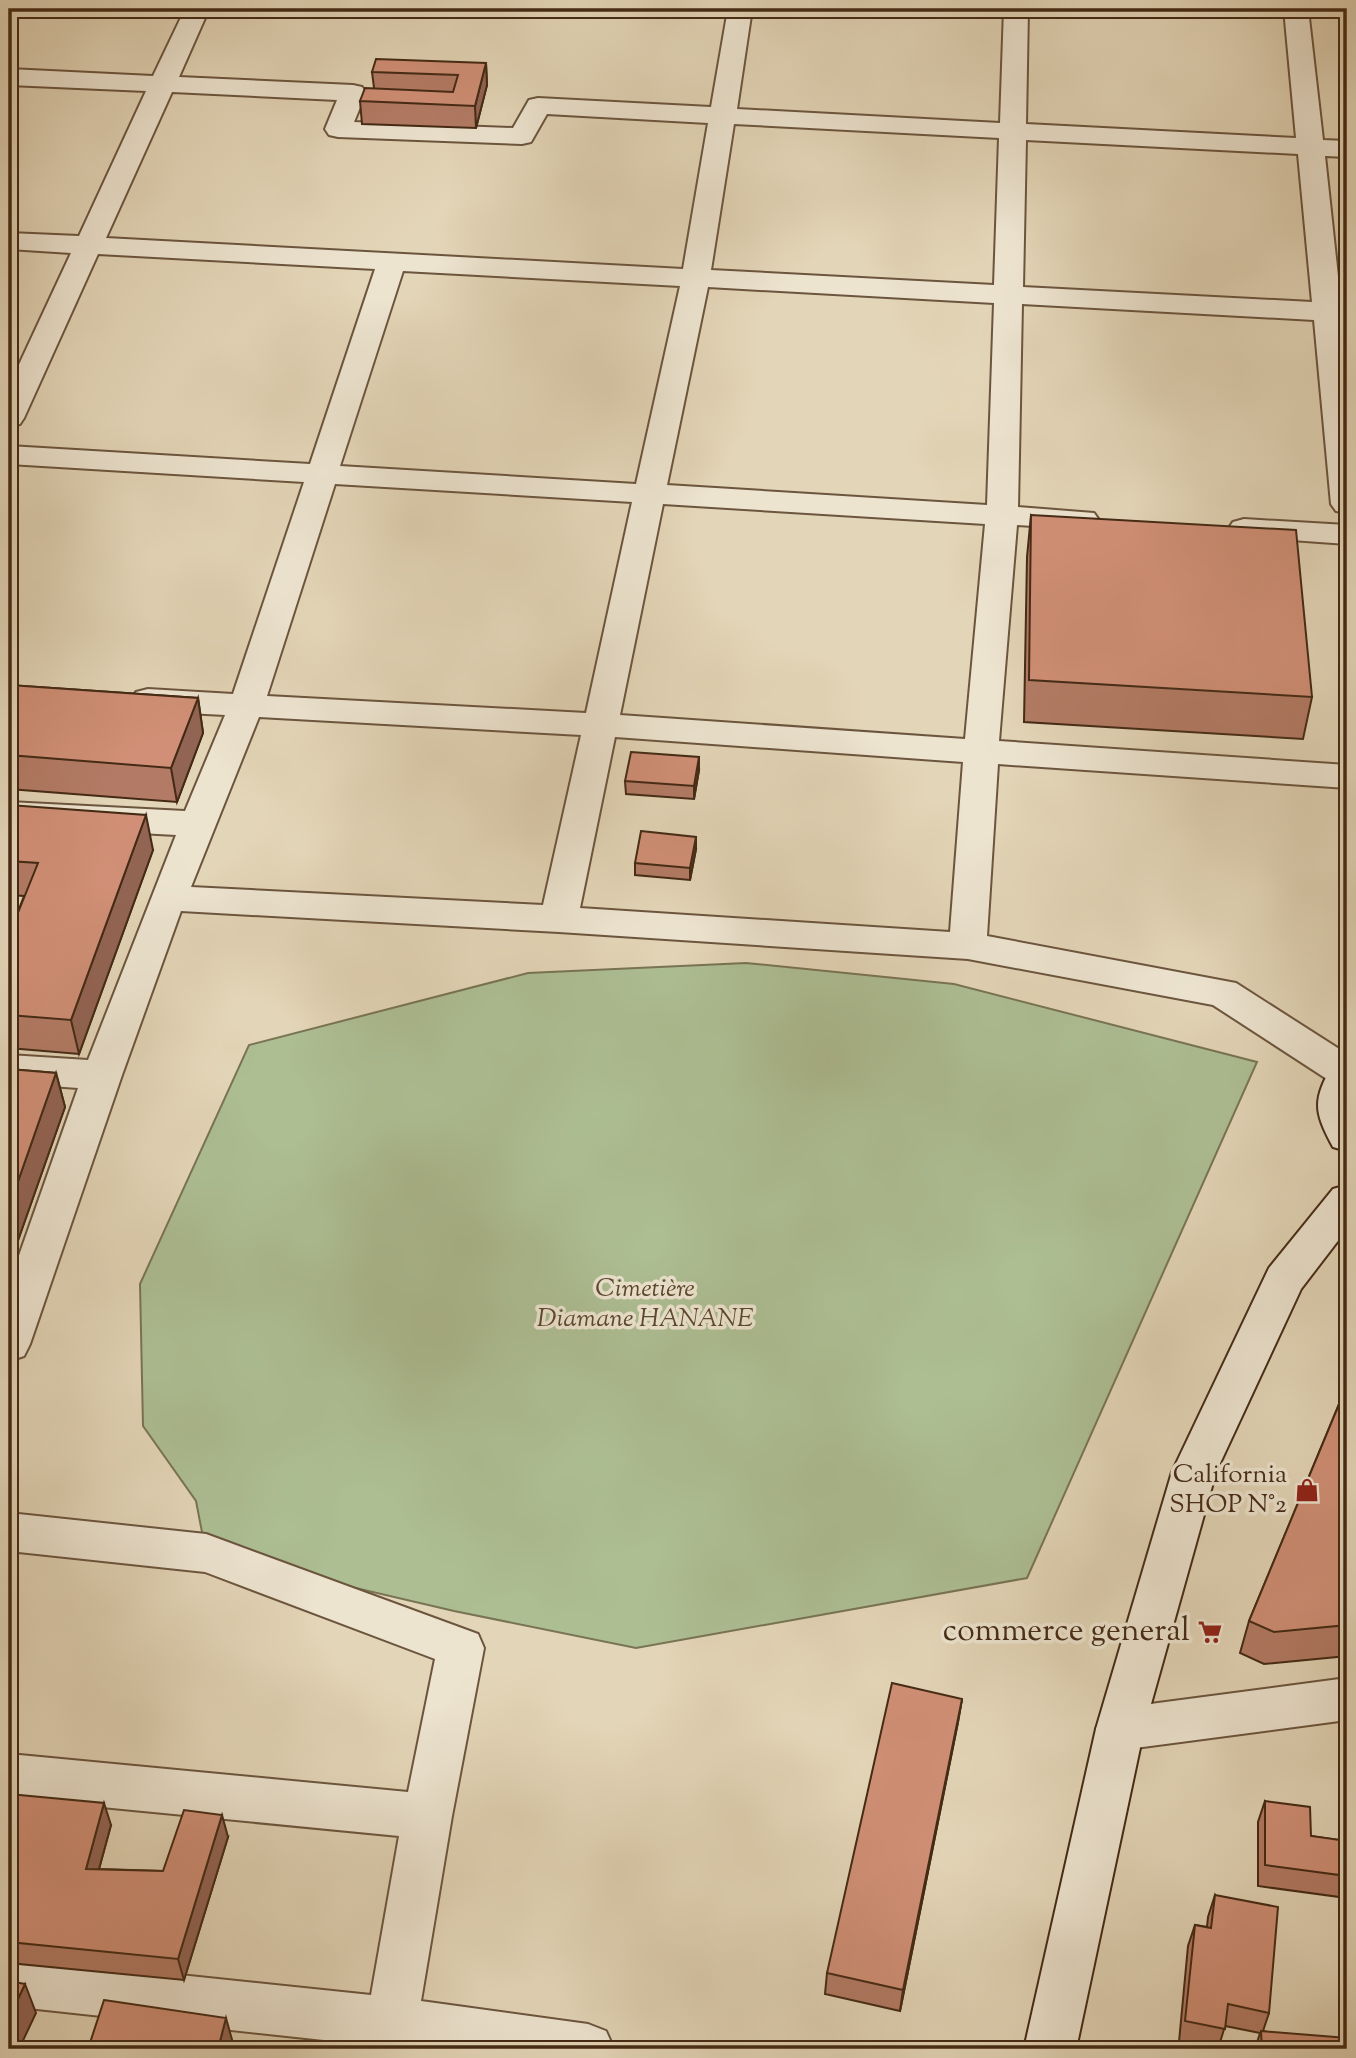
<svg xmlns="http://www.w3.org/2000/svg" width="1356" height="2058" font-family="'Sorts Mill Goudy',serif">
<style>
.green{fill:#adbe93;stroke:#787454;stroke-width:2}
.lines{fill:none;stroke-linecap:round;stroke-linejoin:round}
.street-casing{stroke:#6c553e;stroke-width:4}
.secondary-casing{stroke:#442a15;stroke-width:4}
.path-far1{stroke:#442a15;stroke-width:3.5;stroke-dasharray:1 2.5;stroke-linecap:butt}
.path{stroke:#442a15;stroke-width:4.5;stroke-dasharray:2 3.5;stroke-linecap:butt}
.street{fill:#ede4d0;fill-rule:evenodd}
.secondary{fill:#ede4d0;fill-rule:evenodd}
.wall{fill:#b37b65;stroke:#442a15;stroke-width:2}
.shaded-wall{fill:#926453;stroke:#442a15;stroke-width:2}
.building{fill:#d08f76;stroke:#442a15;stroke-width:2}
.labels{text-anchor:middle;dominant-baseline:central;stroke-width:7;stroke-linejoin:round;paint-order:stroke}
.park-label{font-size:26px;font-style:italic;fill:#59482e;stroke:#ede4d0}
.poi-label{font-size:26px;fill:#442a15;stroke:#ede4d0;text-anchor:end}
.near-poi-label{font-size:32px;fill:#442a15;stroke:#ede4d0;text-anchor:end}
</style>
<rect width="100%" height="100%" fill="#e3d5b7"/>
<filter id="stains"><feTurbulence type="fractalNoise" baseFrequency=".00286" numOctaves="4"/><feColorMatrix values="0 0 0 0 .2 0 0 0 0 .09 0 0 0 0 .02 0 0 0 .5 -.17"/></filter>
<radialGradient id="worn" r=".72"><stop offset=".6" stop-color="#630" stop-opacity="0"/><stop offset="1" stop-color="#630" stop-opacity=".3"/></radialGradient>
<path class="green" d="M746,963L954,984L1257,1062L1027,1578L636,1648L454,1611L206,1553L196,1501L143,1426L140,1284L249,1045L528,973Z"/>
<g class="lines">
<g class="street-casing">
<path id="street" d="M185,9H209L179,77L353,85L362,87L366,93L354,122L513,128L529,100L538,98L711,107L728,9H752L737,109L1000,123L1004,9H1028L1026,124L1296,138L1284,9H1308L1323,140L1347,141V157L1325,156L1341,304H1347V322L1343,321L1347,363V513L1336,511L1331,504L1314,320L1022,304L1018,507L1094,513L1099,520L1094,527L1083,529L1017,525L999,741L1347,765V788L998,764L987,936L1236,983L1347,1054V1087L1333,1083L1213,1005L968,959L559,932L181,911L122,1075L30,1344L24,1356L9,1361V1284L78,1088L9,1083V1055L88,1060L176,835L9,826V802L185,811L225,715L148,711L136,708L131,700L136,692L148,689L233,694L304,482L9,464V446L310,464L375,269L98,254L24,418L20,424L9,427V386L71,253L9,249V233L79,236L146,91L9,85V69L153,76ZM172,92L337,100L325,129L329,135L338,137L522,144L531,142L547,114L708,123L683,269L106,238ZM734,124L999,138L994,285L711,270ZM1026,140L1298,154L1312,302L1023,287ZM403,271L680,286L636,484L340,466ZM708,287L994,303L987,505L667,485ZM335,484L632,502L586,713L267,696ZM663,504L985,524L965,739L620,715ZM259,717L581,735L543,905L191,887ZM615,737L963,762L950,932L580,908Z
M1244,519L1347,525V544L1233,536L1228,529L1233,522Z
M9,1513L206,1534L478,1634L484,1648L452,1816L421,2001L588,2024L606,2031L614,2049H407L9,2006V1957L371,1995L399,1836L9,1798V1754L408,1792L435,1659L205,1572L9,1551Z
M1347,1678V1720L1120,1750L1103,1744L1096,1729L1103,1714L1120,1708Z"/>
</g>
<g class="secondary-casing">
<path id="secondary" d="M1347,1060V1151L1333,1147C1313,1110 1313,1100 1333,1064Z
M1347,1185V1229L1301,1289L1216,1472L1144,1729L1076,2049H1024L1096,1729L1172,1472L1269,1268L1333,1189Z"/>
</g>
<path class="path-far1" d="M10,524L18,494"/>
<path class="path" d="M9,527L10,522"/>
<use href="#street" class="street"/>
<use href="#secondary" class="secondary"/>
</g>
<path class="wall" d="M486,63L487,85L476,128L362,124L360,101L374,88L372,72Z
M1031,515L1312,697L1303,739L1024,722L1027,557Z
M9,685L198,698L203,733L177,802L9,789Z
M699,770L694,799L626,794L625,781Z
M9,805L153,850L79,1054L9,1048V935L24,896L9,895Z
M696,849L690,880L635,875V863Z
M9,1069L56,1073L65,1107L16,1246H9Z
M1347,1385V1656L1264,1664L1240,1653L1249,1621Z
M962,1699L958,1722L900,2011L825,1994L827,1973Z
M9,1794L111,1825L99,1869L163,1871L228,1837L184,1980L9,1963Z
M1265,1801L1311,1836L1347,1841V1898L1258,1886V1822Z
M1215,1895L1269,2013L1263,2031L1347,2049H1255L1260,2033L1225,2026L1218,2049L1179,2042L1188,1946L1195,1925L1207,1927L1208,1917Z"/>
<path class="shaded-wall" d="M486,63L487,85L476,128L475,106Z
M9,452L15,481L9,501Z
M198,698L203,733L177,802L171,768Z
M699,757V770L694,799V786Z
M146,815L153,850L79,1054L71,1020Z
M696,837V849L690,880V868Z
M56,1073L65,1107L16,1246L9,1219V1207Z
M962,1699L958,1722L900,2011L903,1990Z
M104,1803L111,1825L93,1891L86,1869Z
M222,1815L228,1837L184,1980L178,1959Z
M25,1984L36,2013L19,2049H9V2018Z
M226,2018L234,2047V2049H218Z"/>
<path class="building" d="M376,59L486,63L475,106L360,101L365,88L453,92L458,75L372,72Z
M1031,515L1296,530L1312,697L1029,680Z
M9,685L198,698L171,768L9,755Z
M631,752L699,757L694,786L625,781Z
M9,805L146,815L71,1020L9,1015V935L38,863L9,861Z
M641,831L696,837L690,868L635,863Z
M9,1069L56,1073L9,1207Z
M1347,1385V1625L1274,1632L1249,1621Z
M892,1683L962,1699L903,1990L827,1973Z
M9,1794L104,1803L86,1869L163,1871L184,1810L222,1815L178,1959L9,1942Z
M1265,1801L1310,1807L1311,1836L1347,1841V1876L1265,1865Z
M1215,1895L1278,1907L1269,2013L1228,2004L1225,2029L1185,2021L1195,1925L1211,1928Z
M9,1981L25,1984L9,2018Z
M104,2000L226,2018L218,2049H88Z
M1261,2031L1347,2038V2049H1262Z"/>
<defs>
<g id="shop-bare" transform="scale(1.89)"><path d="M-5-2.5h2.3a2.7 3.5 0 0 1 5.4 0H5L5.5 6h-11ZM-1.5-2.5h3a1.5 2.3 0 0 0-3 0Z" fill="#8f2418" stroke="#ede4d0" stroke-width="2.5" paint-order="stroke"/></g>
<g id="supermarket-bare" transform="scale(1.89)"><path d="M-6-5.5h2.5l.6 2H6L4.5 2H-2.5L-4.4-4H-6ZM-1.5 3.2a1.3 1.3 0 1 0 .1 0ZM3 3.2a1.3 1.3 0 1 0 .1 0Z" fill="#8f2418" stroke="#ede4d0" stroke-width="2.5" paint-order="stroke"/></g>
</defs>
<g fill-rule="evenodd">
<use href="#shop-bare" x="1307" y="1490"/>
<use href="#supermarket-bare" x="1210" y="1632"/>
</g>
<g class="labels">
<g class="park-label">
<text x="645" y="1289">Cimetière<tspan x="645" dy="30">Diamane HANANE</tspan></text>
</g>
<g class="poi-label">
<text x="1287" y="1475">California<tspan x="1287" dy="30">SHOP N°2</tspan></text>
</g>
<g class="near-poi-label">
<text x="1190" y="1632">commerce general</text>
</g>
</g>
<rect width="1356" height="2058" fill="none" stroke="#e3d5b7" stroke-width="35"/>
<rect x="10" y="10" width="1335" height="2037" fill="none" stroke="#442a15" stroke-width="3.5"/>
<rect x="18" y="18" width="1321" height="2023" fill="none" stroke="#442a15" stroke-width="2"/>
<rect width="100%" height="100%" filter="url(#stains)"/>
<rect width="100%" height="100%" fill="url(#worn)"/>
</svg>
